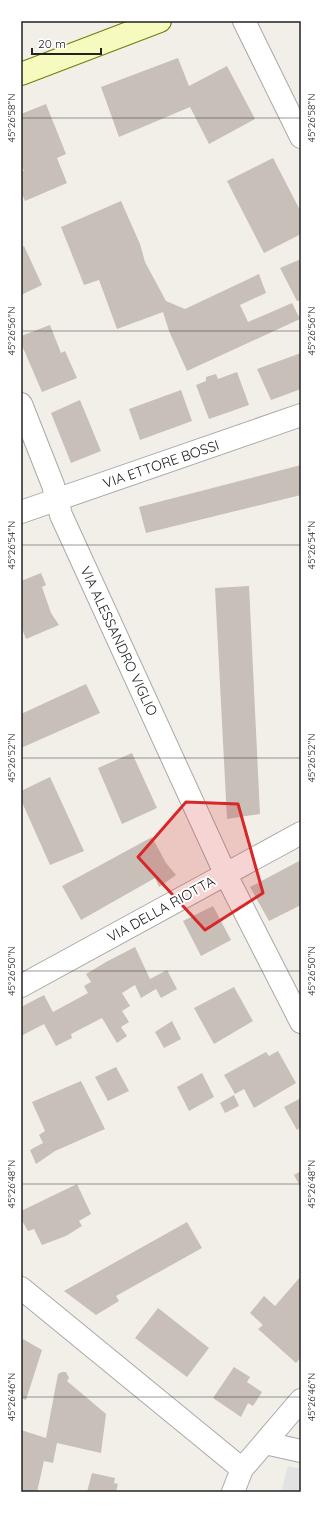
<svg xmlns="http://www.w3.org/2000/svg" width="322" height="1513" font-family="Quicksand,sans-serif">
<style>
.parking{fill:#e2e2e2}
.building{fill:#c7bfb8}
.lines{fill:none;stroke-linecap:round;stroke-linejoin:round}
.street-casing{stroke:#a9a9a9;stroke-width:24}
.secondary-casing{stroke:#707d05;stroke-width:24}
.street{stroke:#fff;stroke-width:22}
.secondary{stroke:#f7fabf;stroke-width:22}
.marked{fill:#d62828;fill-opacity:0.2;stroke:#d62828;stroke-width:3;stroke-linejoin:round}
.ticks{fill:none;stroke:#222;stroke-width:1;stroke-opacity:0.45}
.labels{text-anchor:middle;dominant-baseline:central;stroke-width:4;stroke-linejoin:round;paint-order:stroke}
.street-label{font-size:14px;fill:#222;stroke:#fff}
.neatline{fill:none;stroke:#222;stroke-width:1.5}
.ticks-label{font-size:10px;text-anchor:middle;fill:#222}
</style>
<rect width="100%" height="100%" fill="#f2efe9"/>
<path class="parking" d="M288,1466L301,1469V1492H281Z"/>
<path class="building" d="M178,58L189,86L227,66L255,119L209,144L190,107L119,137L101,87Z
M46,104L66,154L57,158L67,183L25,201L21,191V172L24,171L21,165V114Z
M273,158L301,212V234L264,253L227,181Z
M121,201L140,244L145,262L166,301L185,309L259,274L266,293L240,305L248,322L292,303L300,319L187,371L169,331L163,312L117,329L99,280L84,285L61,227Z
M24,246L42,285L21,295V248Z
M301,259V300L297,301L280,268Z
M50,325L61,353L65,351L77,378L42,392L21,343V336Z
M301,353V389L271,400L257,369Z
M237,372L249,405L209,419L196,385L206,381V377L216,374L218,379Z
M181,390L192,421L140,440L129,409Z
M80,400L101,451L71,463L51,413Z
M301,465V495L146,533L139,507Z
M41,573L46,585L42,587L51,613L59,625L26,639L21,626V581Z
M249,586L260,814L227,819L215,588Z
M86,684L100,713L21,748V714Z
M132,753L157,808L122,824L98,768Z
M50,777L84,851L50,865L21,800V791Z
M152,837L166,863L176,875L159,887L155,878L81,920L62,886Z
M301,860V905L269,921L250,887Z
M213,906L231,940L201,956L183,921Z
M135,947L150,979L167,970L177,989L161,998L156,989L141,998L135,985L122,993L130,1006L122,1011L129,1022L121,1027L127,1036L117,1043L102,1018L71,1034L72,1038L56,1046L44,1024L21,1036V1007L44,995L53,1012L88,993L84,986L91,982L86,974L106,962Z
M234,987L253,1021L214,1044L194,1008Z
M172,1021L181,1039L164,1048L155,1032Z
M278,1051L296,1083L254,1108L244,1089L235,1094L224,1075L266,1052L269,1056Z
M116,1067L129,1091L108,1101L95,1077Z
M202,1073L214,1097L189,1111L177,1087Z
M81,1081L105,1129L55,1151L36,1164L30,1150L43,1143L39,1135L45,1131L32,1102Z
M234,1095L239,1106L225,1113L220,1103Z
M301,1098V1127L297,1130L284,1107Z
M301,1171V1188L294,1175Z
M77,1184L91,1214L79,1221L82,1226L66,1236L42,1245L34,1229L28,1231L21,1219V1211Z
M187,1222L202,1248L116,1296L119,1301L96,1315L64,1291Z
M301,1276V1357L296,1363L258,1329L263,1325L250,1313L264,1296L275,1306Z
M158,1308L209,1348L187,1377L135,1338Z
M23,1339L42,1350L26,1400L21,1398V1344Z
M234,1367L250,1377L247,1382L262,1392L253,1406L248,1403L241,1417L213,1398Z
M62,1372H66L69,1378L67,1381L106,1414L101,1453L57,1443L53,1463L44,1461L37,1492H21V1430L46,1438L58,1374Z
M92,1473L115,1478L114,1483L118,1484L116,1492H87Z"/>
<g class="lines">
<g class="street-casing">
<path id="street" d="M244,21L301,137
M21,404L53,485L61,515L225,873L301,1022
M21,512L301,415
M21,986L301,833
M21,1288L242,1469
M265,1443L301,1451
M233,1492L242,1469L301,1400"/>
</g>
<g class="secondary-casing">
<path id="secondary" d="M21,74L160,21"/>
</g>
<use href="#street" class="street"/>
<use href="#secondary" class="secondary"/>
</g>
<path class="marked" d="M186,802L238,804L263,893L205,930L138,857Z"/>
<path class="ticks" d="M21,118H301M21,331H301M21,545H301M21,758H301M21,971H301M21,1184H301M21,1397H301"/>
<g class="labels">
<g class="street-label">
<text transform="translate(161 464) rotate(-19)">VIA ETTORE BOSSI</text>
<text transform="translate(119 641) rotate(65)">VIA ALESSANDRO VIGLIO</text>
<text transform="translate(161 909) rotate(-29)">VIA DELLA RIOTTA</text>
</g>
</g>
<rect width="322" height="1513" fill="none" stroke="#ffffff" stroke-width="44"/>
<path d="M32 48v6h69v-6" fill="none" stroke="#222222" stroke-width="2"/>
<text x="38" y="48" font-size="12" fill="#222222" stroke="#ffffff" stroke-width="3" paint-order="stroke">20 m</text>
<rect x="22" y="22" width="278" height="1469" class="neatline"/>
<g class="ticks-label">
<text transform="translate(11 118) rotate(-90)" y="4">45°26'58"N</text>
<text transform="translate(311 118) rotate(-90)" y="4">45°26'58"N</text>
<text transform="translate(11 331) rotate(-90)" y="4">45°26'56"N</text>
<text transform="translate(311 331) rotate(-90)" y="4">45°26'56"N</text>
<text transform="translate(11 545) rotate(-90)" y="4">45°26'54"N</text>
<text transform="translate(311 545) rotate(-90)" y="4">45°26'54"N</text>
<text transform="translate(11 758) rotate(-90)" y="4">45°26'52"N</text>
<text transform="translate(311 758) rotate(-90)" y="4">45°26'52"N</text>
<text transform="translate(11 971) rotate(-90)" y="4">45°26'50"N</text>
<text transform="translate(311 971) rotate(-90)" y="4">45°26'50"N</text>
<text transform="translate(11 1184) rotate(-90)" y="4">45°26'48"N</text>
<text transform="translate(311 1184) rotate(-90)" y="4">45°26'48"N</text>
<text transform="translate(11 1397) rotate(-90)" y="4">45°26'46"N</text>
<text transform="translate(311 1397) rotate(-90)" y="4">45°26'46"N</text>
</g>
</svg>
